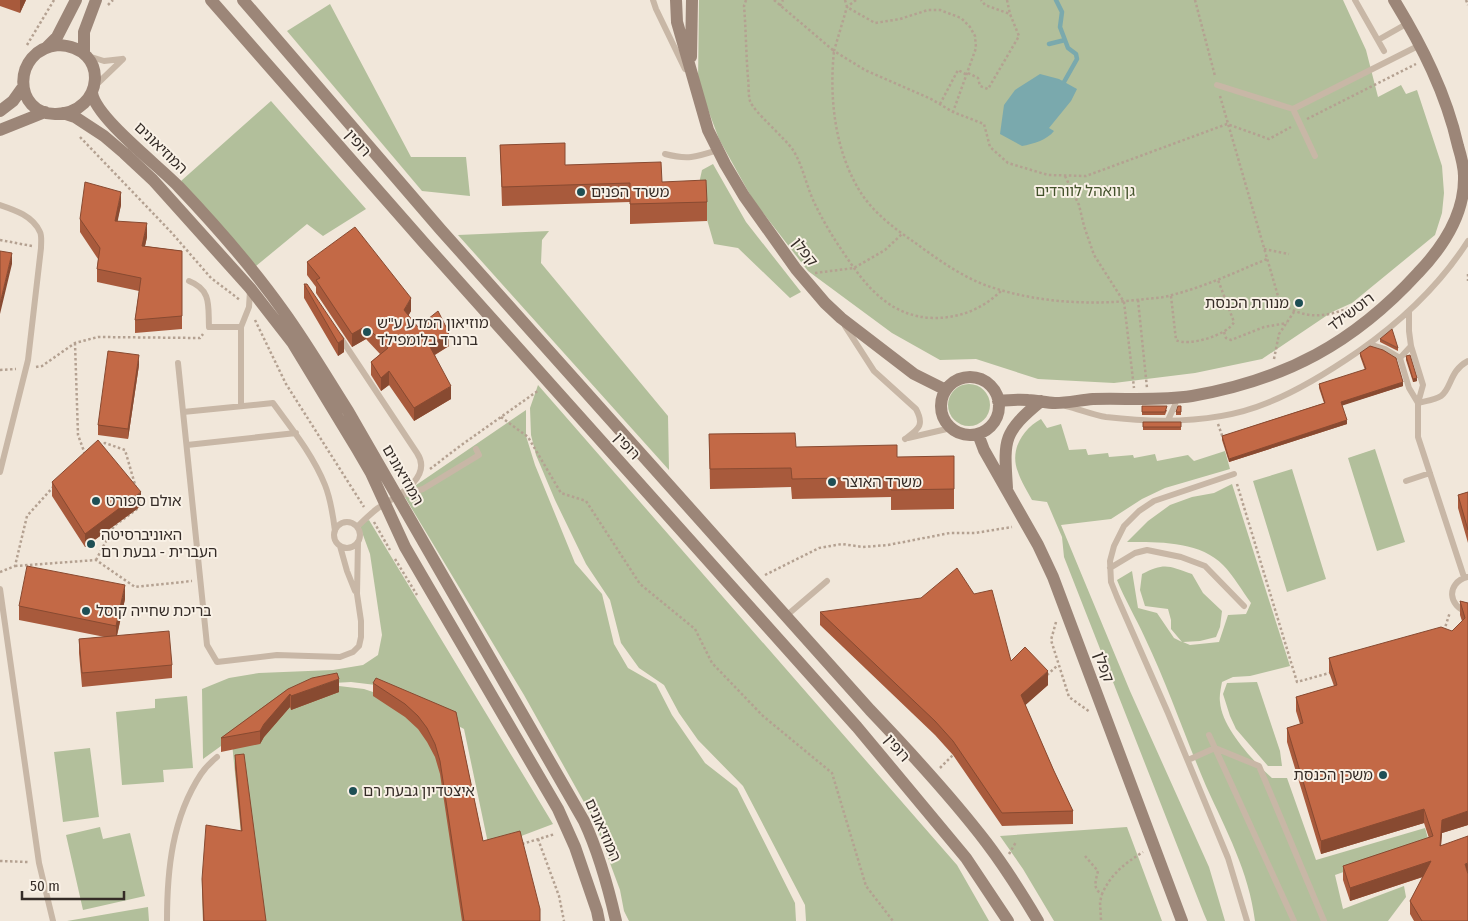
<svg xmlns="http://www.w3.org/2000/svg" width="1468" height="921" font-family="'Fira Sans Condensed','Noto Sans Hebrew',sans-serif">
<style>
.green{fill:#b2bf9b}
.water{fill:#7aa9ad}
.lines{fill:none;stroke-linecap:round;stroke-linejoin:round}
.stream{stroke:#7aa9ad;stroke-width:4.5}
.path{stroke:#b4a191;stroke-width:2.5;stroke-dasharray:2.5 2.5;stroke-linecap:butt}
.lane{stroke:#c8b7a6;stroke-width:6}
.secondary{stroke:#9c8678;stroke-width:12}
.wall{fill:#a85a3c}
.shaded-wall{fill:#884a31}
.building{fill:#c36946;stroke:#884a31}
.poi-dot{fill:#1e4f55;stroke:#f9f1e6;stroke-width:2}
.labels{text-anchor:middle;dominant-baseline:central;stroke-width:4;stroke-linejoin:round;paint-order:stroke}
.street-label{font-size:15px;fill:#352c27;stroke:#f9f1e6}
.park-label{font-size:15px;fill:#43522b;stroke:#f9f1e6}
.poi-label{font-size:15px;fill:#352c27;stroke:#f9f1e6;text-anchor:start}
</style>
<rect width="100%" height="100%" fill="#f1e7da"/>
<path class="green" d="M699,0H1343L1366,50L1378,97L1401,85L1406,94L1417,90L1442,166L1444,193L1442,213L1435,235L1352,303L1332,312L1262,359L1195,373L1114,383L1038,379L976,359L940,360L892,333L808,271L753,200L719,139L698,83Z
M330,4L411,157H466L470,196L422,191L287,31Z
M271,101L366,209L323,236L307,224L256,266L181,181Z
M713,164L746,222L801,292L790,298L738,248L714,244L698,188L702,170Z
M549,231L542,240L541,263L668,416L669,470L458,235Z
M948 405a21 21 0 1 1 42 0a21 21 0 1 1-42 0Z
M538,385L957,865L989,921H806L805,905L743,786L698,740L679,713L664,685L639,668L621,643L610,600L586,564L555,500L536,455L531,435L530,408Z
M526,410V436L535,465L575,563L602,594L614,644L628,668L656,684L672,715L705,763L737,788L795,903L796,921H629L624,911L620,890L594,820L524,695L403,494Z
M1041,419L1047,428L1061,424L1069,450L1086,449L1088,455L1108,453L1109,457L1133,455L1134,458L1155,454L1157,461L1188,455L1194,461L1225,451L1230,469L1165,488L1142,499L1111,519L1061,525L1130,691L1209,867L1225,921H1207L1204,914L1064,557L1062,537L1047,502L1032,500C1027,491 1021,481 1018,472C1009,450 1023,429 1041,419Z
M1375,449L1405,542L1377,551L1348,458Z
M1292,469L1326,579L1287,592L1253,481Z
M1232,484L1290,666L1250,676L1233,677L1222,682C1221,688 1219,696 1220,702C1222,728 1253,761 1272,778H1287L1316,860L1425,828L1429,842L1335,875L1343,909L1404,886L1406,897L1388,921H1255C1249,872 1226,830 1206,786C1185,737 1168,686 1145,638C1136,618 1125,600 1117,580L1132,571L1138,608L1157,613L1174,638L1182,642L1171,629V620L1168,609L1145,606L1140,590L1142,574C1165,562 1169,566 1192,574L1203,593L1222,611L1220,627L1216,637L1200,641L1183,642L1190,645L1219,642L1228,615L1246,614L1251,603C1242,591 1234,576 1223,565C1200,541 1158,542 1127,542L1148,521L1170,505L1192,497L1214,493Z
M369,520L553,824L489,848L464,729L384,686L351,682L333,683L286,699L203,759L202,689L229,678L259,673L333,670L363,665L378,655L382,635L370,554L359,524Z
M1257,682L1280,751L1282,766H1268L1236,729L1230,716L1223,694L1227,683Z
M339,686L364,689L391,698L456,726L483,854L540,921H203L202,892L206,839L242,844L232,743L312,691Z
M187,696L193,768L163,770L164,782L122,785L116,712L155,708V699Z
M90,748L99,817L63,822L54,752Z
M100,827L103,839L130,833L145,896L83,910L66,835Z
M1127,827L1162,921H1054L1023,869L1000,836Z
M148,907L149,921H67Z"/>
<path class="water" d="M1040,74L1059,79L1077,89L1071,101L1049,128L1054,131C1047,140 1033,144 1022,146L1000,134L1004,105L1015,90Z"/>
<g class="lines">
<path class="stream" d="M1056,0L1062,12L1060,27L1068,48L1076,54L1077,59L1064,82
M1049,44L1065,40"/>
<path class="path" d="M746,0L744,6C746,30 746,54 748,78C749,85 748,94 750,101C753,111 785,138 793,150C803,166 806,185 814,202C822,219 832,236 843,252C865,285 889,317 934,318C960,318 983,309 1002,290
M774,0L834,51C829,99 835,152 861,193C874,213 895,229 914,242C936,258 959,275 985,285C1035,303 1093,306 1145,299C1154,298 1163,298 1172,295C1204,287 1236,272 1267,259
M845,0L847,7L875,23L900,19L928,10H940L961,18L970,27L975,36L976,48L953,112
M856,0L847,7L834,51L865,70L931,99L953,112L984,124L990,147L1008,163L1048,175L1086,176L1227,124L1269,139L1291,127
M1007,0L1010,14
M1195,0L1215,76
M1466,0L1468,5
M108,5L113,0
M780,6L783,0
M27,45L54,0
M968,73L978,78L980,86L988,89L1019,36L1010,14L985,5L981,0
M1220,96L1280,303C1308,321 1325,317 1355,306L1358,312
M940,104L958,70L967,75
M1307,119L1416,64
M80,137L171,232L211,278L240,300
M1065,176L1079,205L1084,226L1094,255L1124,302L1134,388
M0,240L32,246
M1264,249L1289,254
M815,273L854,268L885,250L902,234
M1468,274V281
M1171,296L1176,340C1188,347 1228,335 1234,322L1218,280
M1138,300L1147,388
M255,320L286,384L364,507
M1224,332L1226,338L1231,340L1264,327L1287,323
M75,343L78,435L85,454
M1274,359L1279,334L1294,312
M36,367L42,366L75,343L98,337L200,338L203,334
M0,370L16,369
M501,417L528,437L561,493L586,501L640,584L695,629L712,663L763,716L832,773L866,886L893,921
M1218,424L1223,438
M100,447L105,443L125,450L136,488
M430,469L460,446L539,390
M1237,484L1297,682L1333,672
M374,522L390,550
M395,559L417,595
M96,560L114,526L141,506L140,503
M15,566L96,560L135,587L192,581
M0,572L15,566L27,516L54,486
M765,575L819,548L842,544L863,547L888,545L950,533H975L1012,527
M1056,622L1051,640L1069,697L1090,712
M1444,631L1450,612
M1047,675L1058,665
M940,768L953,755
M538,839L559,896L564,921
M522,844L555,834
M1009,854L1016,842
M1085,856L1098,871C1096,880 1092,889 1102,894C1111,874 1124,864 1143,852
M0,861L28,862
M1101,920L1100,902L1102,894"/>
<path class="lane" d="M653,0L656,9L685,69
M1355,0L1384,51
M1378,40L1408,23
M88,56L104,61L122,59
M97,84L123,59
M1217,85L1293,109L1420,45
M1293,109L1315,156
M665,154C688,160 696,157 718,150
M0,205C15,210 33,216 40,232C42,236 41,243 41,248L28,360L0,472
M189,281C212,290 208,306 209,327H241
M1409,312V331L1411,346L1423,385L1418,403V437L1464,577
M845,326L874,371L916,409C925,426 918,429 905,439
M340,337L417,453C434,478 395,497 378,508C370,514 364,520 357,527
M1369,344L1385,349L1400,358L1409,388L1418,403
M1400,358L1411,346
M178,363L207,645L217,662L277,655L340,657L353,652L359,646L361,637V621L357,594L358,542
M1418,403C1425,401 1435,400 1441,396C1452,388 1449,371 1468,361
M241,406V327L249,307L250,291
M1066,406C1079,409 1093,415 1106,417C1157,423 1219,423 1267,403C1300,390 1330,371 1359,351C1403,320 1440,285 1468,241
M183,412L273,403C292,429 313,455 325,485C331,500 333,515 335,531
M1168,420L1175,405L1176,398
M908,438L951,428
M187,445L296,433
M1234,474L1154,501L1139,511L1124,526L1114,546L1110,561L1111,582L1117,597L1168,713L1228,858L1247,921
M1406,481L1430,473
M398,496L423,489L479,455L476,449
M334 535a13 13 0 1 1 26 0a13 13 0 1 1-26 0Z
M340,546L347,571L355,591
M1110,568L1135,553L1147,550L1181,557L1205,566L1244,606
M1467,577C1446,583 1448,607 1468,612
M0,589L39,863L53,921
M786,616L827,581
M1209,735L1294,921
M1188,760L1215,748L1259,766L1324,921
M167,921C167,870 172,818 201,774C205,768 211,762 217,757"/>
<path class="secondary" d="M211,0L425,244L857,727L966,858L1008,921
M243,0L441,230L870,710C911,753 950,795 986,842C1005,867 1022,894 1038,921
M676,0L677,22L708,130L725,164L744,196L796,269L825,303L841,318L914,374L946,390
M58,45C111,47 104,113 56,114C13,115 11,50 58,45Z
M47,47L57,37L76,0
M84,52V32L96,0
M691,57L692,0
M92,93C96,118 159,166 179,187C216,226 253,268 284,312C307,344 327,378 348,411L584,821C599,853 608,886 616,921
M0,111L13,101L23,87
M63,113L75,117L104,136L124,153L153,180L250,288L292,342L357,449L371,473L405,547L558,809L575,847L597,911L599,921
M0,130L45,112
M941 406a29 29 0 1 1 58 0a29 29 0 1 1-58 0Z
M998,401C1008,400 1018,399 1028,400C1037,400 1046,403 1055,403C1068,403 1080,400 1093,399C1126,398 1159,401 1192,396C1285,380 1354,343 1418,273C1443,247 1465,213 1464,176C1464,166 1461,156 1458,146C1446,93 1422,46 1394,0
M978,434L984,450L1038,545L1053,577L1182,921
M1007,488C1004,440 1002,433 1041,401"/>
</g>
<path class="wall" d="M0,0H26L20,13L0,6Z
M500,145L565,165L662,182L707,202V221L630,224V202L502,206Z
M121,205L117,221L147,237L145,246L182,251V329L135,333V320L139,291L97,282V269L98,259L80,232V219Z
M307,262L411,311L408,316L418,327L449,346L435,355L451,399L414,421L389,385L381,391L371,375V362L380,354L366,339L352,347L316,293V287L307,275Z
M304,284L344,352L338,356L304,298Z
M1380,339L1398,348V351L1380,342Z
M1360,353L1403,386L1342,405L1347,424L1229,462L1222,440V436L1324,403L1319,388V384L1365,370L1360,356Z
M1406,356L1417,381L1413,382L1406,360Z
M139,365L128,439L98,435V425Z
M1142,406L1167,410L1165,415H1142Z
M1181,406V415H1176V412Z
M1143,422H1181V430H1143Z
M709,434L796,447L897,457L954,489V509L891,510V497L792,499L791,487L710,489Z
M52,482L141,506L85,547L52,496Z
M1468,492V543L1458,508V495Z
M125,599L117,636L172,665V678L82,687L79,653V639L105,637L19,620V606Z
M1460,601L1468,603V825L1442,833L1441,845L1468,921H1414L1410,914V901L1423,877L1350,901L1343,880V866L1429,838L1424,823L1321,854L1287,742V728L1300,724L1296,711V697L1334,686L1329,672V658L1452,631L1462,621L1460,615Z
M820,612L1011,661L1048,685L1025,705L1054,771L1073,811V824L1002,826L953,755L935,735L820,625Z
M373,683L456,712L483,841L540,921H462L440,774L435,757L427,742L418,729L405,717L373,696Z
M288,689L339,692L291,710L290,707L264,737L260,744L221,752V738Z
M235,755L266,921H203L202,879L241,831L235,768Z"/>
<path class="shaded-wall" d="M20,0H26L20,13Z
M121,192V205L115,234V221Z
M147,223V237L142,259V246Z
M12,253V264L0,314V304Z
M411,298V311L404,323V310Z
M366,326V339L352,347V334Z
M449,333V346L429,358V345Z
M344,339V352L338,356V343Z
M139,355V365L128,439V429Z
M389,371V385L381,391V378Z
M1417,378V381L1413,382V379Z
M1403,382V386L1341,406V402Z
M451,386V399L414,421V408Z
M1347,420V424L1229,462V459Z
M141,492V506L85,547V534Z
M125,585V599L116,639V626Z
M1048,671V685L1021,709V695Z
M339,679V692L291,710V696Z
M290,694V707L264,737L260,744V731L264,724Z
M1424,809V823L1321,854V841Z
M1468,811V825L1442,833L1440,859V846L1442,820Z
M1431,861V874L1350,901V888Z
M1468,863V876L1465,864Z"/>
<path class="building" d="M565,143V165L661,162L662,182L706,180L707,202L630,204V183L502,187L500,145Z
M85,182L121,192L115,221L147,223L142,246L182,251V316L135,320L141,278L97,269L100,248L80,219Z
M355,227L411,298L404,310L418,327L438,311L449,333L429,345L451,386L414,408L389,371L381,378L371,362L388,348L366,326L352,334L316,280L320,278L307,262Z
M0,251L12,253L0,304Z
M304,284H307L344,339L338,343Z
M1392,329L1398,348L1380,339Z
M1370,346L1383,350L1396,358L1403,382L1341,402L1347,420L1229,459L1222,436L1325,403L1319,384L1366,369L1360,353Z
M108,351L139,355L128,429L98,425Z
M1410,355L1417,378L1413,379L1406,356Z
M1142,406H1167L1165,412H1142Z
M1178,406H1181V412H1176Z
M1143,422H1181V427H1143Z
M795,433L796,447L897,445V457L954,456V489L891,490V477L792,479L791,468L710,469L709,434Z
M98,440L141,492L85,534L52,482Z
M1468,492V530L1458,495Z
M27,566L125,585L116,626L19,606Z
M957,568L974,594L992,590L1011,661L1025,647L1048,671L1021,695L1054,771L1073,811L1002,813L953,741L935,721L820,612L921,598Z
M1460,601L1468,603V811L1442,820L1440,846L1468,836V863L1465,864L1468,874V921H1422L1410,901L1431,861L1350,888L1343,866L1433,836L1424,809L1321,841L1287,728L1303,723L1296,697L1337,685L1329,658L1441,627L1452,631L1465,618Z
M169,631L172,665L82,673L79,639Z
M337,673L339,679L291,696L290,694L264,724L260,731L221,738L288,689L312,678Z
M376,678L456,712L483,841L520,831L540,909V921H464L440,761L435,744L427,728L418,716L405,704L373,683Z
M244,754L266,921H204L202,879L206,825L242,831L235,755Z"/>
<g class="poi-dot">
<circle cx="581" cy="192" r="5"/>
<circle cx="1299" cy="303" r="5"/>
<circle cx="367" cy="332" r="5"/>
<circle cx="832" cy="482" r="5"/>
<circle cx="96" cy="501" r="5"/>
<circle cx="91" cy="544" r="5"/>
<circle cx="86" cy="611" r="5"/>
<circle cx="1383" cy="775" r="5"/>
<circle cx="353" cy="791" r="5"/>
</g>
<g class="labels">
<g class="street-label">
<text transform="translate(358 143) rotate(49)">רופין</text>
<text transform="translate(161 148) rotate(44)">המוזיאונים</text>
<text transform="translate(805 252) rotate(52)">קפלן</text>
<text transform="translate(1351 312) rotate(-37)">רוטשילד</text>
<text transform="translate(627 446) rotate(48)">רופין</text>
<text transform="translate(403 475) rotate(60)">המוזיאונים</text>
<text transform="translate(1104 667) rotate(70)">קפלן</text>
<text transform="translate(897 748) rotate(50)">רופין</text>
<text transform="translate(603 830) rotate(66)">המוזיאונים</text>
</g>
<g class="park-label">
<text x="1085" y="191">גן וואהל לוורדים</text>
</g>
<g class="poi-label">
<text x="591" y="192">משרד הפנים</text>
<text x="1289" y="303" text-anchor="end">מנורת הכנסת</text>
<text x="377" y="323">מוזיאון המדע ע"ש<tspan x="377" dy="17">ברנרד בלומפילד</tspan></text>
<text x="842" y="482">משרד האוצר</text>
<text x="106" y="501">אולם ספורט</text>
<text x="101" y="535">האוניברסיטה<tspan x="101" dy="17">העברית - גבעת רם</tspan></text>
<text x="96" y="611">בריכת שחייה קוסל</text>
<text x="1373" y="775" text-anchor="end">משכן הכנסת</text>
<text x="363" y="791">איצטדיון גבעת רם</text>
</g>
</g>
<path d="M22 891v8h102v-8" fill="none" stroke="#352c27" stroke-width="2.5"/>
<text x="30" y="891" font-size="15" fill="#352c27" stroke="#f9f1e6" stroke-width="4" paint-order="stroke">50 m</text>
</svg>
